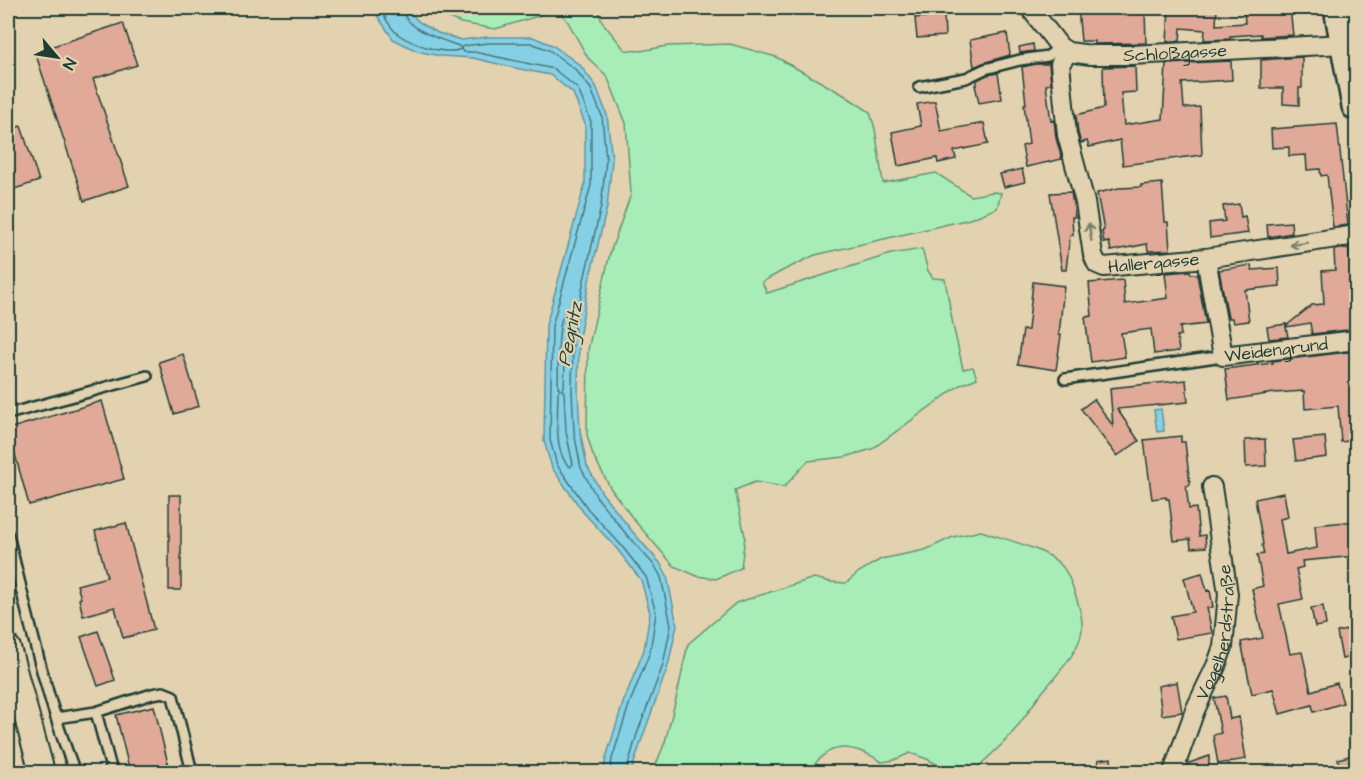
<svg xmlns="http://www.w3.org/2000/svg" width="1364" height="780" font-family="'Architects Daughter',sans-serif">
<style>
.green{fill:#a8edb8;stroke:#649576;stroke-width:1.5}
.water{fill:#86d0e6;stroke:#5d959f;stroke-width:1.5}
.lines{fill:none;stroke-linecap:round;stroke-linejoin:round}
.shore{stroke:#48787b;stroke-width:1.5}
.building{fill:#e1aa98;stroke:#1f3d34;stroke-width:1.5}
.lane-casing{stroke:#1f3d34;stroke-width:14}
.street-casing{stroke:#1f3d34;stroke-width:22}
.secondary-casing{stroke:#1f3d34;stroke-width:28}
.primary-casing{stroke:#1f3d34;stroke-width:32}
.lane{stroke:#e3d2af;stroke-width:9}
.street{stroke:#e3d2af;stroke-width:18}
.secondary{stroke:#e3d2af;stroke-width:24}
.primary{stroke:#e3d2af;stroke-width:27}
.oneway{stroke:#77806b}
.labels{text-anchor:middle;dominant-baseline:central;stroke-width:4.5;stroke-linejoin:round;paint-order:stroke}
.street-label{font-size:18px;fill:#1f3d34;stroke:#e3d2af}
.water-label{font-size:20px;font-style:italic;fill:#24443d;stroke:#e3d2af}
</style>
<rect width="100%" height="100%" fill="#e3d2af"/>
<filter id="ink" filterUnits="userSpaceOnUse"><feTurbulence type="fractalNoise" baseFrequency=".0167" numOctaves="2"/><feDisplacementMap in="SourceGraphic" scale="12" xChannelSelector="R" yChannelSelector="G"/><feConvolveMatrix kernelMatrix="1 2 1 2 8 2 1 2 1" color-interpolation-filters="sRGB"/></filter>
<g filter="url(#ink)">
<path class="green" d="M432,8H556L541,15L495,29L461,23L436,13Z
M557,8H597L603,23L625,50L641,51L667,46L730,44L776,57L844,95L870,112L875,129L883,183L936,173L971,196L993,192L1001,193L997,208L970,219L815,255L782,271L762,282L767,293L891,254L922,249L928,271L933,278L945,279L953,325L963,369L973,367L977,378L960,385L872,449L845,457L808,461L784,487L755,482L735,490L745,536L741,568L716,579L697,576L674,566L634,520L611,489L593,455L587,435L588,350L610,253L631,194L626,123L607,76L588,58L568,22Z
M981,531C1003,539 1045,548 1061,565C1070,574 1084,616 1082,629C1080,653 1054,677 1040,695C1031,707 1023,720 1013,732C1003,745 989,756 977,768L971,772H951L927,759L910,753L894,760L882,762C866,752 842,740 824,755C818,759 813,767 808,772H653L665,742L677,695L688,644L736,603L814,578L831,582L846,583L859,572L881,559L925,550L953,537Z"/>
<path class="water" d="M375,8H406L419,22L438,33L461,40L488,37H533L552,45L580,65L596,86L607,115L612,160L607,207L589,281L579,338L578,391L580,431L587,466L602,493L632,531L660,563L667,576L677,625L668,666L643,736L631,772H603L606,758L623,703L644,650L650,613L641,580L617,549L584,513L552,468L544,441L546,325L585,184V124L573,93L550,75L515,68L473,58L440,56L417,51L393,39L376,14Z
M1161,409L1164,431L1157,432L1154,410Z"/>
<g class="lines">
<path class="shore" d="M381,8C383,16 392,30 399,35C412,44 447,56 461,49L463,52H474L554,69L578,89L591,122V185L552,326L550,440L557,465L588,509L621,545L646,577L656,613L650,652L629,705L612,759L610,772
M402,8C404,29 442,40 459,46L461,48L463,46L488,43H531L549,50L576,70L591,89L602,116L606,160L601,206L584,280L573,338L572,391L574,432L581,468L596,496L627,535L655,566L661,577L671,625L663,665L637,734L626,772
M567,309L570,312L566,338L564,387L562,390L564,392L566,432L573,464L570,467C553,454 558,412 558,392L560,390L558,387C559,368 555,321 567,309Z"/>
</g>
<path class="building" d="M1078,8H1102L1103,13L1145,11L1146,43L1094,44V41H1081Z
M1169,8L1217,9L1216,25L1245,23L1244,11L1258,10V8H1290L1293,35L1261,37V34L1230,36V39L1204,40L1205,30L1181,28L1180,41L1167,42Z
M944,15L945,36L917,38L915,18Z
M123,23L137,65L93,79L129,186L84,201L35,52Z
M1007,33L1010,55L983,63L974,67L970,40Z
M1033,44L1034,51L1020,53L1019,47Z
M1302,57V88H1299V105L1283,104V88H1261V60Z
M1231,61L1232,80L1182,83L1184,108L1200,107L1202,155L1123,165L1120,140L1089,147L1087,141L1081,143L1078,133L1076,115L1104,108L1103,67L1135,66L1136,92L1121,93L1124,125L1163,119L1166,64Z
M1036,64H1049L1051,84L1046,85L1051,121L1054,120L1056,138L1062,159L1026,167L1022,146L1029,144L1024,104H1026L1022,67Z
M998,73L1002,99L979,103L975,85H977V80L987,75Z
M935,101L941,131L984,123L988,144L954,151L956,159L938,163L937,158L898,166L892,132L921,126L917,104Z
M1337,124L1348,225L1333,227L1327,175L1321,176L1320,169L1307,170L1306,155L1289,156V147L1272,148L1271,129Z
M21,126L39,181L8,191V130Z
M1022,169L1025,182L1004,187L1000,174Z
M1162,183L1165,222H1168L1170,250L1148,251L1147,244L1111,251L1109,242L1104,243L1102,231L1104,230L1097,193L1119,188L1141,187V185Z
M1071,192L1075,217H1072L1073,235H1070L1066,270H1062L1050,193Z
M1239,204L1241,217L1245,216L1248,233L1210,238L1209,223L1225,221L1223,206Z
M1291,222L1292,233L1268,237L1267,224Z
M1349,248L1351,279L1349,280L1351,306H1356V329L1312,334L1310,323L1286,327L1288,337L1269,339L1267,327L1286,324V326L1312,305L1324,304L1322,271L1335,270L1334,250Z
M1251,265L1252,270L1279,268L1280,286L1245,290L1249,321L1233,323L1232,318H1228L1219,270Z
M1190,271L1191,274H1197L1206,324L1180,327L1181,335L1177,336L1179,351L1154,354L1151,329L1121,333L1125,357L1091,362L1085,317L1092,316L1089,283L1123,280L1125,304L1168,298L1165,273Z
M1033,282L1064,286L1059,335H1061L1056,370L1018,364L1023,330H1028Z
M1356,351V440L1341,442L1338,406L1305,409L1304,391L1274,393L1229,400L1225,369L1273,363L1272,361Z
M183,354L199,406L174,414L159,362Z
M1186,380L1188,402L1117,409L1139,441L1117,456L1081,409L1094,399L1113,426L1110,388Z
M102,401L124,479L29,505L8,429Z
M1181,436V442H1185L1190,485L1186,486L1189,509L1196,508L1199,536L1205,535L1206,547L1191,548L1190,539L1174,541L1169,499H1166V497L1152,499L1144,440Z
M1325,437L1327,457L1296,461L1293,440Z
M1265,439L1266,466L1246,467L1245,440Z
M1284,493L1288,517L1280,519L1286,554L1317,548L1315,525L1356,521V556L1302,561L1303,567L1296,569L1303,599L1279,604L1290,654L1302,652L1311,691L1337,683L1343,703L1314,712L1312,705L1280,714L1273,689L1252,694L1241,642L1263,638L1252,589L1263,586L1257,555L1264,554L1262,545L1263,544L1255,499Z
M169,495H181V590H169Z
M126,523L154,630L123,638L115,607L83,616L79,599L81,598L77,585L107,577L95,531Z
M1202,573L1207,591L1210,590L1213,607L1207,608L1212,633L1176,639L1171,616L1193,612L1184,578Z
M1323,606L1326,625L1315,627L1311,608Z
M1356,628V656L1342,659L1337,632Z
M98,631L115,680L98,686L81,637Z
M1177,682L1182,712L1162,715L1158,686Z
M1226,696L1230,719L1239,717L1246,759L1218,764L1213,735L1221,733L1214,698Z
M154,706L170,772H130L116,715Z
M1356,754V772H1341L1338,759Z
M1209,756V772H1190L1189,763Z
M1111,758L1112,772H1100L1098,760Z"/>
<g class="lines">
<g class="lane-casing">
<path id="lane" d="M919,87L966,78L985,69L1020,60L1048,56L1060,47
M1065,379L1223,356
M8,414L147,376
M8,535C28,615 45,696 75,772
M96,712L152,694L163,692L173,696L192,772
M56,718L96,712L112,772"/>
</g>
<g class="street-casing">
<g id="street">
<path id="s1" d="M1030,8L1060,47L1068,52L1091,55H1131L1344,44"/>
<path id="s2" d="M1068,52L1060,64L1067,135L1085,202L1093,255L1097,264L1104,267L1206,258L1356,235"/>
<path id="s3" d="M1206,258L1223,356L1356,340"/>
<path id="s4" d="M1173,772L1195,710L1216,666L1223,647L1228,594L1212,487"/>
</g>
</g>
<g class="secondary-casing">
<path id="secondary" d="M8,648L42,772"/>
</g>
<g class="primary-casing">
<path id="primary" d="M1338,8L1356,106"/>
</g>
<use href="#lane" class="lane"/>
<use href="#street" class="street"/>
<use href="#secondary" class="secondary"/>
<use href="#primary" class="primary"/>
</g>
<defs><path id="oneway-shaft" d="M-6 0H5M1.5-3L5.5 0L1.5 3" fill="none" stroke-width="1.6" stroke-linecap="round" stroke-linejoin="round" transform="scale(1.5)"/></defs>
<g class="oneway">
<use href="#oneway-shaft" transform="translate(1090 232) rotate(-99)"/>
<use href="#oneway-shaft" transform="translate(1299 244) rotate(171)"/>
</g>
</g>
<g class="labels">
<g class="street-label">
<text stroke="none"><textPath href="#s1" startOffset="166">Schloßgasse</textPath></text>
<text stroke="none"><textPath href="#s2" startOffset="276">Hallergasse</textPath></text>
<text stroke="none"><textPath href="#s3" startOffset="153">Weidengrund</textPath></text>
<text stroke="none"><textPath href="#s4" startOffset="148">Vogelherdstraße</textPath></text>
</g>
<g class="water-label">
<text transform="translate(570 334) rotate(-79)">Pegnitz</text>
</g>
</g>
<rect width="1364" height="780" fill="none" stroke="#e3d2af" stroke-width="30"/>
<rect x="15" y="15" width="1334" height="750" fill="none" stroke="#1f3d34" stroke-width="2" filter="url(#ink)"/>
<g transform="translate(57 57) rotate(119)" stroke="#e3d2af" stroke-width="4.5" paint-order="stroke">
<path d="M0-4.5L10 22L0 15L-10 22Z" fill="#1f3d34"/>
<text y="-9" font-size="16" font-weight="bold" text-anchor="middle" fill="#1f3d34">N</text>
</g>
</svg>
